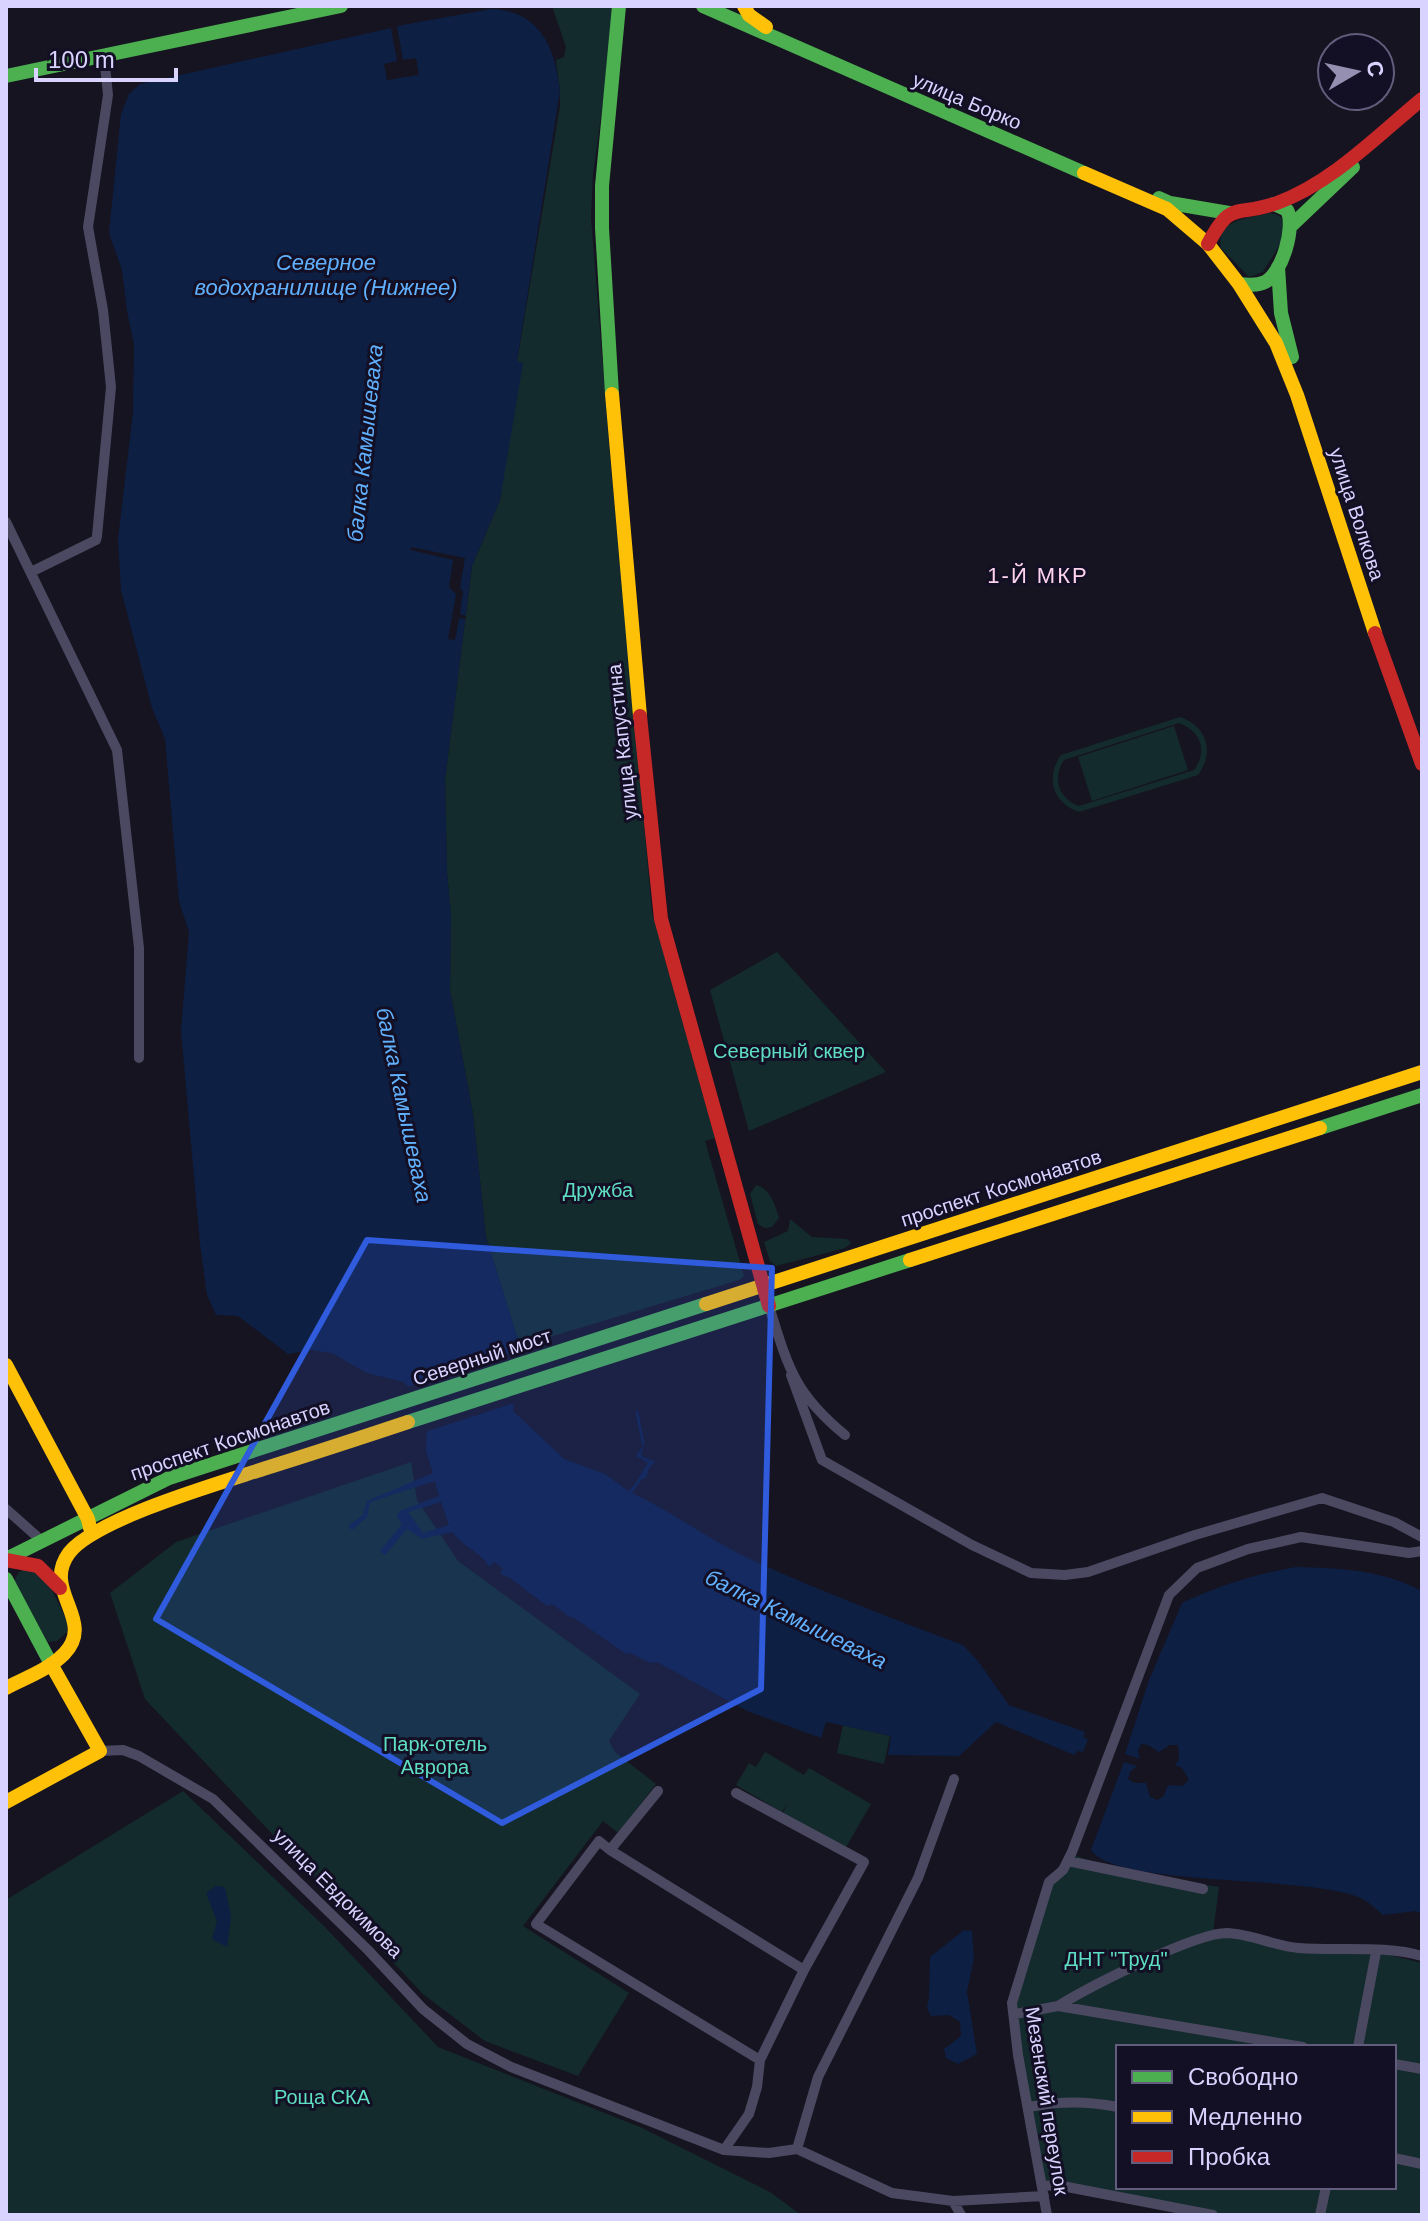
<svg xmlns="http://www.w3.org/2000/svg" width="1428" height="2221" font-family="Arial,sans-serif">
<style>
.green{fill:#132b2c;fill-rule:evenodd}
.water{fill:#0d1f43;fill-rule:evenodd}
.pier{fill:#161420}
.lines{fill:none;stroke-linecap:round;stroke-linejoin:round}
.stream{stroke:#0d1f43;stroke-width:3}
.street{stroke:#4b4961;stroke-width:10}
.fast{stroke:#4caf50;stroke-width:14}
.slow{stroke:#ffc107;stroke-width:14}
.jam{stroke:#c62828;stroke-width:14}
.marked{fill:#305bdc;fill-opacity:0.2;stroke:#305bdc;stroke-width:6;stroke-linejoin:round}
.labels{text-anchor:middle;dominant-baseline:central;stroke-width:6;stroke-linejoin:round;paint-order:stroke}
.street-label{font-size:20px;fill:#d9d3ff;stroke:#130f25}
.park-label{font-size:20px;fill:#5fdfc2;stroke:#130f25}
.water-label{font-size:22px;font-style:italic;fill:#61b1fe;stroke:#130f25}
.neighbourhood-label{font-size:22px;letter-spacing:2px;fill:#ffd5ee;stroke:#130f25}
</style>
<rect width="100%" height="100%" fill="#161420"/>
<path class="green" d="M552,6H616L593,175L591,217L609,445L652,912L715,1138L705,1141L744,1276L739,1280L520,1346L486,1237L473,1114L450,990L451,916L447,872L445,780L472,566L500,500L517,362L560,106V91L556,60L564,57L566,47Z
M1270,213C1303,218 1272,256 1263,272L1249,277L1221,248C1215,219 1250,218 1270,213Z
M1180,717C1207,726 1215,752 1198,775L1079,812C1053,803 1045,778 1061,755ZM1179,723C1201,731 1208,751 1194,770L1079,806C1058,798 1052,778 1064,760Z
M1174,726L1188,770L1092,801L1078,757Z
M777,952L886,1072L749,1131L710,990Z
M756,1185C771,1189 775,1205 779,1218L772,1227L765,1228L758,1224L750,1194Z
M790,1219L812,1237L847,1239L851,1243L845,1248L776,1266L770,1261L764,1242L788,1231Z
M411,1462L417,1500L458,1561L640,1694L609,1741L615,1752L656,1784L618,1833L603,1821L523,1926L629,1993L578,2076L485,2041L423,1994L145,1699L110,1593L176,1542Z
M27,1568L46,1578L67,1621V1632L57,1641L48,1642L14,1581L19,1572Z
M843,1725L890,1736L884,1764L837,1753Z
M765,1752L804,1775L809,1768L871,1804L845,1849L783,1813L788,1803L782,1812L736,1785L749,1763L756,1767Z
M183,1791L325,1927L438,2047L640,2127L770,2192L801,2215H6V1900Z
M1073,1855L1128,1873L1219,1887L1213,1933L1385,1954L1422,1963V2215H1208L1044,2182L1022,2065L1015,1990L1043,1891ZM1118,2047H1394V2187H1118Z"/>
<path class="water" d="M491,9C540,11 555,47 560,91L517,361L523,363L500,500L472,566L445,780L447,872L451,915L450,990L473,1114L486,1237L520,1346L513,1411L564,1459L605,1474L628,1491C639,1482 641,1472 648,1463L636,1456L644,1444L641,1456L655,1462L649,1468L646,1478H643L632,1493C673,1512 709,1540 750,1559C820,1591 891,1618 963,1645L978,1661L1009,1705L1085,1732L1083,1737L1088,1739L1083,1752L1078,1751L1074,1755L996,1722L959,1756L888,1755L891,1736L826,1722L821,1738L747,1711L657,1662L651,1663L630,1653L626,1654L573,1617L571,1618L552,1604L547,1606L510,1578L500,1574L503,1569L495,1562L489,1567C482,1552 462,1547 453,1532L422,1539L407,1529L385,1555L380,1551L402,1524L397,1517L400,1511L439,1496L435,1481L370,1502L367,1517L352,1530L348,1526L363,1515L367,1501L433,1473L426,1451L427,1409L404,1382L367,1373L332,1353L311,1350L288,1354L238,1316L216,1315L207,1295L200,1244L181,1031L189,932L179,901L165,739L152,708L121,590L118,539L133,412L134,345L127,311L122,270L109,233L121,114L129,94L140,84L391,28L397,61L384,64L387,80L419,75L416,58L403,60L397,26ZM441,1502L449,1525L423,1533L408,1512Z
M1296,1567C1340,1568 1383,1570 1422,1591V1914L1416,1911L1383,1915C1377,1910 1370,1903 1363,1899C1313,1874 1116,1888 1091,1850L1124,1762L1137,1766L1130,1772L1128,1779L1134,1783H1146L1150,1797L1157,1800L1163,1797L1168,1785L1182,1786L1189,1780L1182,1768L1175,1765L1179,1759L1178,1745H1170L1159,1752L1148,1745L1141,1744L1138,1750L1140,1759L1125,1754L1149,1680L1182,1603C1220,1585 1255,1574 1296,1567Z
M216,1886L225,1887L231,1917L227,1947L212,1939L217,1921L206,1893Z
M964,1930L972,1931L974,1958L967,1992L977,2054L958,2064L946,2058L944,2049L961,2036L960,2022L949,2015L931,2016L927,2008L929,1997L930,1957Z"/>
<path class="pier" d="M411,547L465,558L460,588L463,592L460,614L466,616V619L459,618L455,640L448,639L456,594L449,587L453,560L411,550Z
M524,1348L518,1402L422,1433L423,1410L404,1388Z"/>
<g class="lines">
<path class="stream" d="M637,1412L643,1443"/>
<path class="street" d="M6,522L117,750L139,948V1058
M31,572L96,540L97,536L111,387L103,310L88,227L108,95L104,56
M769,1306C788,1367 794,1393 845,1435
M791,1375L822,1460L972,1545L1031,1573L1065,1575L1088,1572L1195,1535L1322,1498L1394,1522L1422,1537
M6,1509L42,1541
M100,1751L123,1750L139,1756L213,1799L368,1950L423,2009L467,2044L511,2067L724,2150L769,2153L797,2149L892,2193L953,2201L1044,2196
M658,1791L610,1850L599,1841L536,1924L760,2060
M610,1850L804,1970
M1068,1861L1203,1889
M1058,2006C1089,1987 1194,1933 1227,1933C1251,1934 1275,1946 1299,1948C1338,1951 1386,1945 1422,1956
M1015,2014L1058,2006L1303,2047
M1358,2047L1376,1952
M1394,2064L1422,2069
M1029,2107C1061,2101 1086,2101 1118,2107
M797,2149L818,2077L918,1878L954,1779
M724,2150L749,2114L757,2087L760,2060L804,1970L864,1862L736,1793
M1394,2158L1422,2164
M1043,2186L1057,2185L1213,2215
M953,2201L961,2215
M1047,2215L1018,2055L1012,2003L1049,1882L1063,1870L1072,1852L1169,1595L1197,1568L1248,1549L1301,1537L1409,1553L1422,1551
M1320,2215L1326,2187"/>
<path class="fast" d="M703,6L1084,173
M6,76L341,6
M1159,198L1170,203L1229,213
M1292,225L1353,167
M1278,267L1281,313L1292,357
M1239,284C1248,285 1257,286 1265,282C1282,274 1296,226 1287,210L1274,204
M612,394L602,228V186L619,6
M1320,1128L1422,1095
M408,1422L910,1260
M6,1559L169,1478L706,1304
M6,1579L51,1664"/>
<path class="slow" d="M744,6L749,15L766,27
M1084,173L1167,209L1208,244L1239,284L1276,343L1297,395L1375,633
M612,394L640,716
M910,1260L1320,1128
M706,1304L1422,1072
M6,1365L88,1519L90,1528
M6,1688C25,1678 48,1670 64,1654C97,1620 41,1591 69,1553C95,1519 220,1483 263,1469C311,1454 360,1438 408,1422
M6,1802L100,1751L51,1664"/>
<path class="jam" d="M1208,244C1232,198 1236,218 1277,203C1332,183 1377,136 1422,99
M1375,633L1422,764
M640,716L661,919L769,1306
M6,1560L38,1566L60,1588"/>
</g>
<path class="marked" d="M367,1240L772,1268L761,1689L502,1823L156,1619Z"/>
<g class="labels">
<g class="street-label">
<text transform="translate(967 101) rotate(23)">улица Борко</text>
<text transform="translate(1357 514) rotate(72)">улица Волкова</text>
<text transform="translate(622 742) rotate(-96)">улица Капустина</text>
<text transform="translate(1001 1188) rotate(-18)">проспект Космонавтов</text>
<text transform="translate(482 1357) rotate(-18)">Северный мост</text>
<text transform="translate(230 1440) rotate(-19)">проспект Космонавтов</text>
<text transform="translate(338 1893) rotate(45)">улица Евдокимова</text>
<text transform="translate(1047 2101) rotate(81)">Мезенский переулок</text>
</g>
<g class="park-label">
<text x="789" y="1051">Северный сквер</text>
<text x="598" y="1190">Дружба</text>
<text x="435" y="1744">Парк-отель<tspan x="435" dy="23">Аврора</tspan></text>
<text x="1116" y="1959">ДНТ "Труд"</text>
<text x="322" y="2097">Роща СКА</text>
</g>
<g class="water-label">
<text x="326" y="262">Северное<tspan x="326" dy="25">водохранилище (Нижнее)</tspan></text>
<text transform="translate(365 443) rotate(-84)">балка Камышеваха</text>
<text transform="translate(404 1105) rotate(78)">балка Камышеваха</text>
<text transform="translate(796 1619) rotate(26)">балка Камышеваха</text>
</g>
<g class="neighbourhood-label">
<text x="1038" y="575">1-Й МКР</text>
</g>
</g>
<rect width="1428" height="2221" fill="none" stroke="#d9d3ff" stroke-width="16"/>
<rect x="1116" y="2045" width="280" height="144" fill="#130f25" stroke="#625d7c" stroke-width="2"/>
<rect x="1132" y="2071" width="40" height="12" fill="#4caf50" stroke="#625d7c" stroke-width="2"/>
<text x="1188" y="2085" font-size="24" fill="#d9d3ff">Свободно</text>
<rect x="1132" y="2111" width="40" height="12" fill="#ffc107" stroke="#625d7c" stroke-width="2"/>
<text x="1188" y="2125" font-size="24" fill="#d9d3ff">Медленно</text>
<rect x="1132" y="2151" width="40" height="12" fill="#c62828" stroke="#625d7c" stroke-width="2"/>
<text x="1188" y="2165" font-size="24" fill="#d9d3ff">Пробка</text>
<g transform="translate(1356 72) rotate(81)"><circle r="38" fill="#130f25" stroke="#625d7c" stroke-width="2"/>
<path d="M0-6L14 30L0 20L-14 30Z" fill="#9590b1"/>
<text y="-12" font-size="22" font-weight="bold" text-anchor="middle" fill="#d9d3ff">С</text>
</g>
<path d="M36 68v12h140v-12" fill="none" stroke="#d9d3ff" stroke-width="4"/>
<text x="48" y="68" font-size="24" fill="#d9d3ff" stroke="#130f25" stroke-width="6" paint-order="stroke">100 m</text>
</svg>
